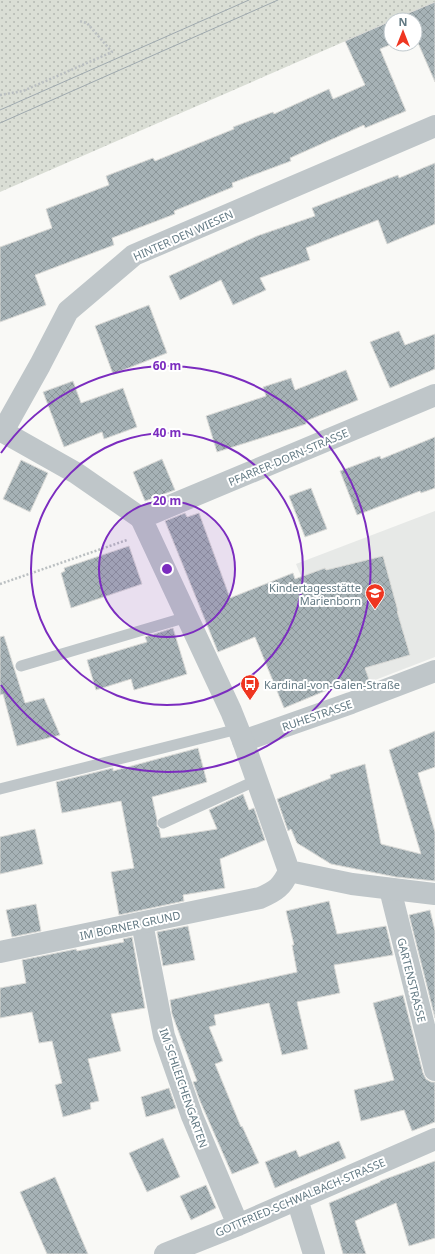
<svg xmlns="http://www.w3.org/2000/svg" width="435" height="1254" font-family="'Noto Sans',sans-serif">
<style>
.built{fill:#e7e9e7}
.grass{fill:url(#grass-dots)}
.building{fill:url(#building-cross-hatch);stroke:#dbdbd8}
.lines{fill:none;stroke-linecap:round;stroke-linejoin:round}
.path{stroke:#babfc1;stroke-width:2.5;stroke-dasharray:2 2;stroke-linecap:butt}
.service{stroke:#bfc6c9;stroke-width:11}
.minor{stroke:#bfc6c9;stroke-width:22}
.tertiary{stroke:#bfc6c9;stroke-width:22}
.tram{stroke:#9fa9ae;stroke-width:1}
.ring{fill:none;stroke:#7b2cbf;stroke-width:2}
.labels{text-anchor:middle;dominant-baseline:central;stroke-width:4;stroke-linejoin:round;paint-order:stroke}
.street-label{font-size:11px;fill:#627983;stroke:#fff}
.poi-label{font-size:11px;fill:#627983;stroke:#fff;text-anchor:end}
.centre{fill:#7b2cbf;stroke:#fff;stroke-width:2}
.ring-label{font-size:12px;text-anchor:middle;font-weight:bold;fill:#7b2cbf;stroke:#fff;stroke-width:4;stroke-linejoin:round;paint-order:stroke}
</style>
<defs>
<pattern id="grass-dots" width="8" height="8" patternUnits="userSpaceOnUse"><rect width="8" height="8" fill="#daded5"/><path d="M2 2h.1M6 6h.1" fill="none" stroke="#b4b9b2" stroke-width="1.8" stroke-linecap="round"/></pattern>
<pattern id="building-cross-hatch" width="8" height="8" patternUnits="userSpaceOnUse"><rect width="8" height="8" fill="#a6b2b6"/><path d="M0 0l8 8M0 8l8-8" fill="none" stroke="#8b9699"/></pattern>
</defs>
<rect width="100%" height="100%" fill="#f9f9f6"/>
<path class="built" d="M435,511V657L349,690L296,564Z"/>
<path class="grass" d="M0,0H435V2L0,192Z"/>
<path class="building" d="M435,2V82L415,36V20H392Z
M391,21V44H392L380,49L406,111L365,128L364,125L290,158L291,161L232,183L233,187L174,211L175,214L112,238L114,245L35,275L46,305L0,322V247L52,228L46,209L109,185L106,176L153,158L155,161L234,129L233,127L273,112L274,114L329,89L333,99L365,85L345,41Z
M435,163V224L387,244L378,220L306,248L310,260L260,278L266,290L233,305L221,280L180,300L169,276L257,236L315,216L312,208L398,175L399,178Z
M149,305L167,353L113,374L95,326Z
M399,331L405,345L435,334V369L390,388L370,342Z
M346,370L358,400L306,421V424L217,452L206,416L266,396L263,387L291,378L295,390Z
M73,381L81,403L123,388L137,427L104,439L102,432L64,447L43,392Z
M435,437V488L421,493L420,491L357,515L340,471L380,456L381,459Z
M162,459L175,490L145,501L133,472Z
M21,460L48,473L30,512L3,499Z
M311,488L327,529L305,537L289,496Z
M185,513L187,517L199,513L230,598L293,573L295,579L325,568L326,570L383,556L398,611H397L410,655L365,668L370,682L352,689L349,681L284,708L255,637L218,652L165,521Z
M129,546L142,584L71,608L61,573L65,571L64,568Z
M173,628L187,674L134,690L131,679L96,690L87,660L147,642L145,637Z
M4,636L25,703L44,698L60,735L17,746L3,694L0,695V637Z
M435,731V767L418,773L435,832V881L396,877L331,864L297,843L291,829L288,831L277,799L331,778L330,775L365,764L381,844L421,854L389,750Z
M198,748L207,782L152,797L157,820V826L159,828L161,838L217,829L209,810L243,794L249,810L254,808L265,840L220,859L225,888L183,895L184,901L119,915L111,872L134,868L121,801L62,813L56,782L113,768V771Z
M35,829L43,864L0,874V837Z
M329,901L337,934L386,926L393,955L334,965L340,993L297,1002L308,1049L282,1055L269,1003L214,1015L216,1025L209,1027L223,1061L215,1064L241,1127L242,1126L259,1163L232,1174L200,1101L193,1082L197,1081L172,1014L170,1000L297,972L292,945H294L286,911Z
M36,904L41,931L12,937L6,910Z
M430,910L435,931V1018L409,915Z
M188,926L195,960L163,966L157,932Z
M132,937L145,1008L111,1014L121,1051L88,1059L99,1101L90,1103L91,1109L63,1117L55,1085L62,1083L52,1041L39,1043L32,1012L0,1018V988L26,983L22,960L76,949L77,951L124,942L123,939Z
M403,995L423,1073L426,1079L431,1082H435V1122L412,1131L404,1110L361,1121L354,1090L394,1080L373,1003Z
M169,1088L176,1108L146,1117L141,1097Z
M163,1138L180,1177L147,1192L129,1153Z
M339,1141L346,1158L275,1188L265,1162L296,1150L299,1157Z
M435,1161V1238L409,1246L396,1203L355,1221L366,1254H343L329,1203L380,1182V1181Z
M55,1177L88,1254H47L20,1192Z
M206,1185L216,1208L191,1220L180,1196Z"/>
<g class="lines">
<path class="path" d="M0,95L23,91L112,52L87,23L79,21
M0,584L127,540"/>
<path class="service" d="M21,666L187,617
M0,789L238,729
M163,823L257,780"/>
<path class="minor" d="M0,430L76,473L141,518
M3,431L40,365L68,311L134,255L435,126
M243,741L351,703L435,671
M390,889L435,1070
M142,923L164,1036L192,1116L238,1225
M297,1199L314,1254
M165,1254L238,1225L435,1139"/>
<path class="tertiary" d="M289,871L352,884L435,894
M0,952L260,898C276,891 282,887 289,871L243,741L231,711L141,518L435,395"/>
<path class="tram" d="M0,110L249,0
M0,123L278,0"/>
</g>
<circle cx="167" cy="569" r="68" fill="#7b2cbf" fill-opacity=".12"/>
<g class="ring">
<circle cx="167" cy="569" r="68"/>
<circle cx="167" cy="569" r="136"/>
<path d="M1 453A203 203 0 1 1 1 685"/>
</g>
<defs>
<g id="school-pin" transform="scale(1)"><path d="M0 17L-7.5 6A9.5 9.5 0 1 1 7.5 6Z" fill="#ef3621" stroke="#fff"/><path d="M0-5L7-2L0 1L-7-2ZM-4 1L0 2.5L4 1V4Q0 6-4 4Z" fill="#fff"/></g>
<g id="bus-pin" transform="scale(1)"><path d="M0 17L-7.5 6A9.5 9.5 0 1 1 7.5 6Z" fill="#ef3621" stroke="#fff"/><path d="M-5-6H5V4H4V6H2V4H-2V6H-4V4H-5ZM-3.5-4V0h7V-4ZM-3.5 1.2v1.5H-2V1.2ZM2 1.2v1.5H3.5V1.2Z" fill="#fff"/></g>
</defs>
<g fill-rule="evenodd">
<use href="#school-pin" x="375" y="593"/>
<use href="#bus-pin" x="250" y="684"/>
</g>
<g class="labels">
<g class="street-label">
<text transform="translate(183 235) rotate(-24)">HINTER DEN WIESEN</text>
<text transform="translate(288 457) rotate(-23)">PFARRER-DORN-STRASSE</text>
<text transform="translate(317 715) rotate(-19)">RUHESTRASSE</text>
<text transform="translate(130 925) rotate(-12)">IM BORNER GRUND</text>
<text transform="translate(412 980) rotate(76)">GARTENSTRASSE</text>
<text transform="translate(184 1088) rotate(71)">IM SCHLEICHENGARTEN</text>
<text transform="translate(300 1197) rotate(-23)">GOTTFRIED-SCHWALBACH-STRASSE</text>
</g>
<g class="poi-label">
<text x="361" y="587">Kindertagesstätte<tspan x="361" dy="13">Marienborn</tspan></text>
<text x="264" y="684" text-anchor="start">Kardinal-von-Galen-Straße</text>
</g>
</g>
<circle cx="167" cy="569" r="6" class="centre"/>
<g class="ring-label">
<text x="167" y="370">60 m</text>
<text x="167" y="437">40 m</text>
<text x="167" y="505">20 m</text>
</g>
<g transform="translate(403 32)"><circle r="19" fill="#ffffff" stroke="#c0c9cd"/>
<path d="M0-3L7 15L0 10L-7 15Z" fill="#ef3621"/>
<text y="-6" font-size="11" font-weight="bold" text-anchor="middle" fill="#627983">N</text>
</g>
</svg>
